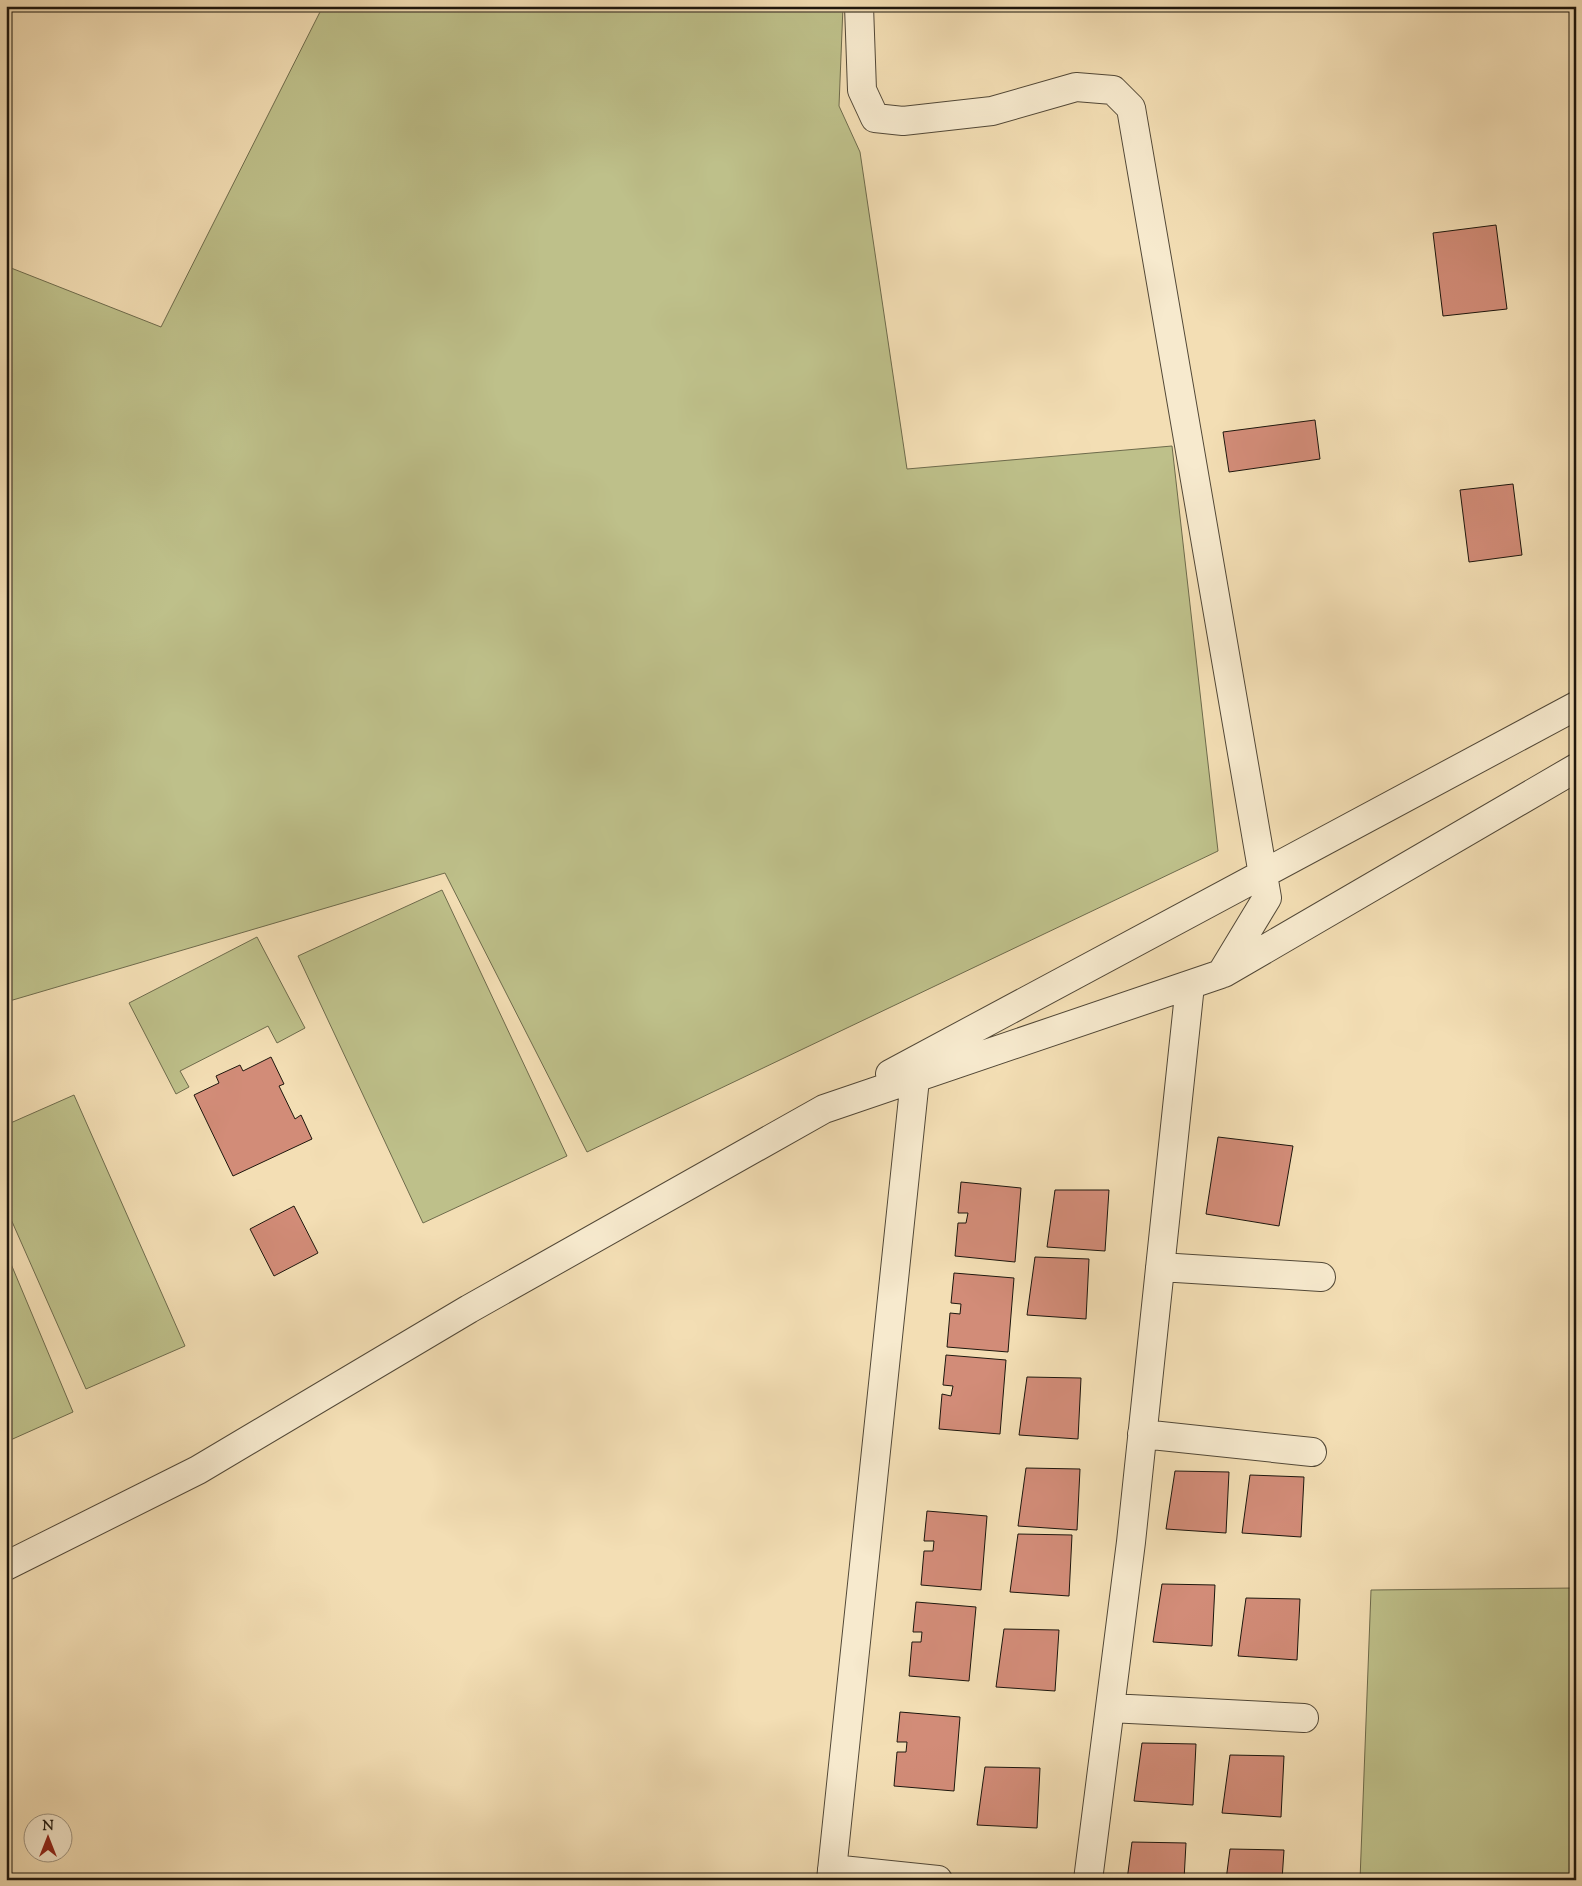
<svg xmlns="http://www.w3.org/2000/svg" width="1582" height="1886" font-family="'Sorts Mill Goudy',serif">
<style>
.green{fill:#bec08a;stroke:#6e6b4c}
.building{fill:#d28c78;stroke:#1d160d}
.lines{fill:none;stroke-linecap:round;stroke-linejoin:round}
.minor-casing{stroke:#524837;stroke-width:30}
.minor{stroke:#f7eace;stroke-width:28}
</style>
<rect width="100%" height="100%" fill="#f3deb4"/>
<filter id="stains"><feTurbulence type="fractalNoise" baseFrequency=".004" numOctaves="4"/><feColorMatrix values="0 0 0 0 .2 0 0 0 0 .09 0 0 0 0 .02 0 0 0 .5 -.17"/></filter>
<radialGradient id="worn" r=".72"><stop offset=".6" stop-color="#630" stop-opacity="0"/><stop offset="1" stop-color="#630" stop-opacity=".3"/></radialGradient>
<path class="green" d="M323,6H843L839,106L860,152L907,469L1172,446L1218,851L587,1152L445,873L6,1002V266L161,327Z
M442,890L567,1156L423,1223L298,956Z
M257,937L305,1028L277,1043L268,1026L180,1071L189,1087L176,1094L129,1003Z
M74,1095L185,1346L86,1389L6,1208V1125Z
M6,1252L73,1412L6,1442Z
M1576,1588V1880H1360L1371,1590Z"/>
<path class="building" d="M1496,225L1507,309L1443,316L1433,233Z
M1315,420L1320,459L1229,472L1223,432Z
M1513,484L1522,555L1469,562L1460,490Z
M271,1057L284,1084L279,1086L295,1119L301,1115L312,1139L233,1176L194,1095L219,1083L216,1076L240,1065L243,1071Z
M1218,1137L1293,1146L1279,1226L1206,1214Z
M961,1182L1021,1188L1015,1262L955,1256L958,1223H966L968,1213H958Z
M1055,1190H1109L1105,1251L1047,1247Z
M294,1206L318,1253L274,1276L250,1229Z
M1035,1257L1089,1259L1086,1319L1027,1315Z
M954,1273L1014,1278L1008,1352L947,1347L950,1313L960,1314L961,1304L951,1303Z
M946,1355L1006,1360L1000,1434L939,1429L942,1394L951,1396L953,1386L943,1385Z
M1027,1377L1081,1378L1078,1439L1019,1435Z
M1026,1468L1080,1469L1077,1530L1018,1526Z
M1175,1471L1229,1472L1226,1533L1166,1529Z
M1250,1475L1304,1477L1301,1537L1242,1533Z
M927,1511L987,1516L981,1590L921,1585L924,1551H933L934,1541H924Z
M1018,1534L1072,1535L1069,1596L1010,1592Z
M1162,1584L1215,1585L1212,1646L1153,1642Z
M1246,1598L1300,1599L1297,1660L1238,1656Z
M916,1602L976,1607L969,1681L909,1676L912,1642H921L922,1632H913Z
M1004,1629L1059,1630L1055,1691L996,1687Z
M900,1712L960,1717L954,1791L894,1786L897,1752H906L907,1742H897Z
M1142,1743L1196,1744L1193,1805L1134,1801Z
M1230,1755L1284,1756L1281,1817L1222,1813Z
M985,1767L1040,1768L1037,1828L977,1825Z
M1132,1842L1186,1843L1184,1880H1127Z
M1230,1849L1284,1850L1282,1880H1226Z"/>
<g class="lines">
<g class="minor-casing">
<path id="minor" d="M1224,973L1576,768
M890,1074L1576,706
M1160,1267L1321,1277
M1142,1434L1312,1452
M6,1566L198,1470L469,1309L824,1109L1221,974L1267,898L1131,108L1113,90L1076,87L992,111L903,121L875,118L862,90L859,6
M1110,1708L1304,1718
M832,1869L938,1880
M831,1880L915,1079
M1088,1880L1131,1542L1190,985"/>
</g>
<use href="#minor" class="minor"/>
</g>
<rect width="1582" height="1886" fill="none" stroke="#f3deb4" stroke-width="25"/>
<rect x="8" y="8" width="1567" height="1871" fill="none" stroke="#1d160d" stroke-width="2.5"/>
<rect x="12" y="12" width="1557" height="1861" fill="none" stroke="#1d160d"/>
<g transform="translate(48 1838)"><circle r="24" fill="#f7eace" stroke="#a09581"/>
<path d="M0-4L9 19L0 12L-9 19Z" fill="#8f2418"/>
<text y="-8" font-size="14" font-weight="bold" text-anchor="middle" fill="#1d160d">N</text>
</g>
<rect width="100%" height="100%" filter="url(#stains)"/>
<rect width="100%" height="100%" fill="url(#worn)"/>
</svg>
